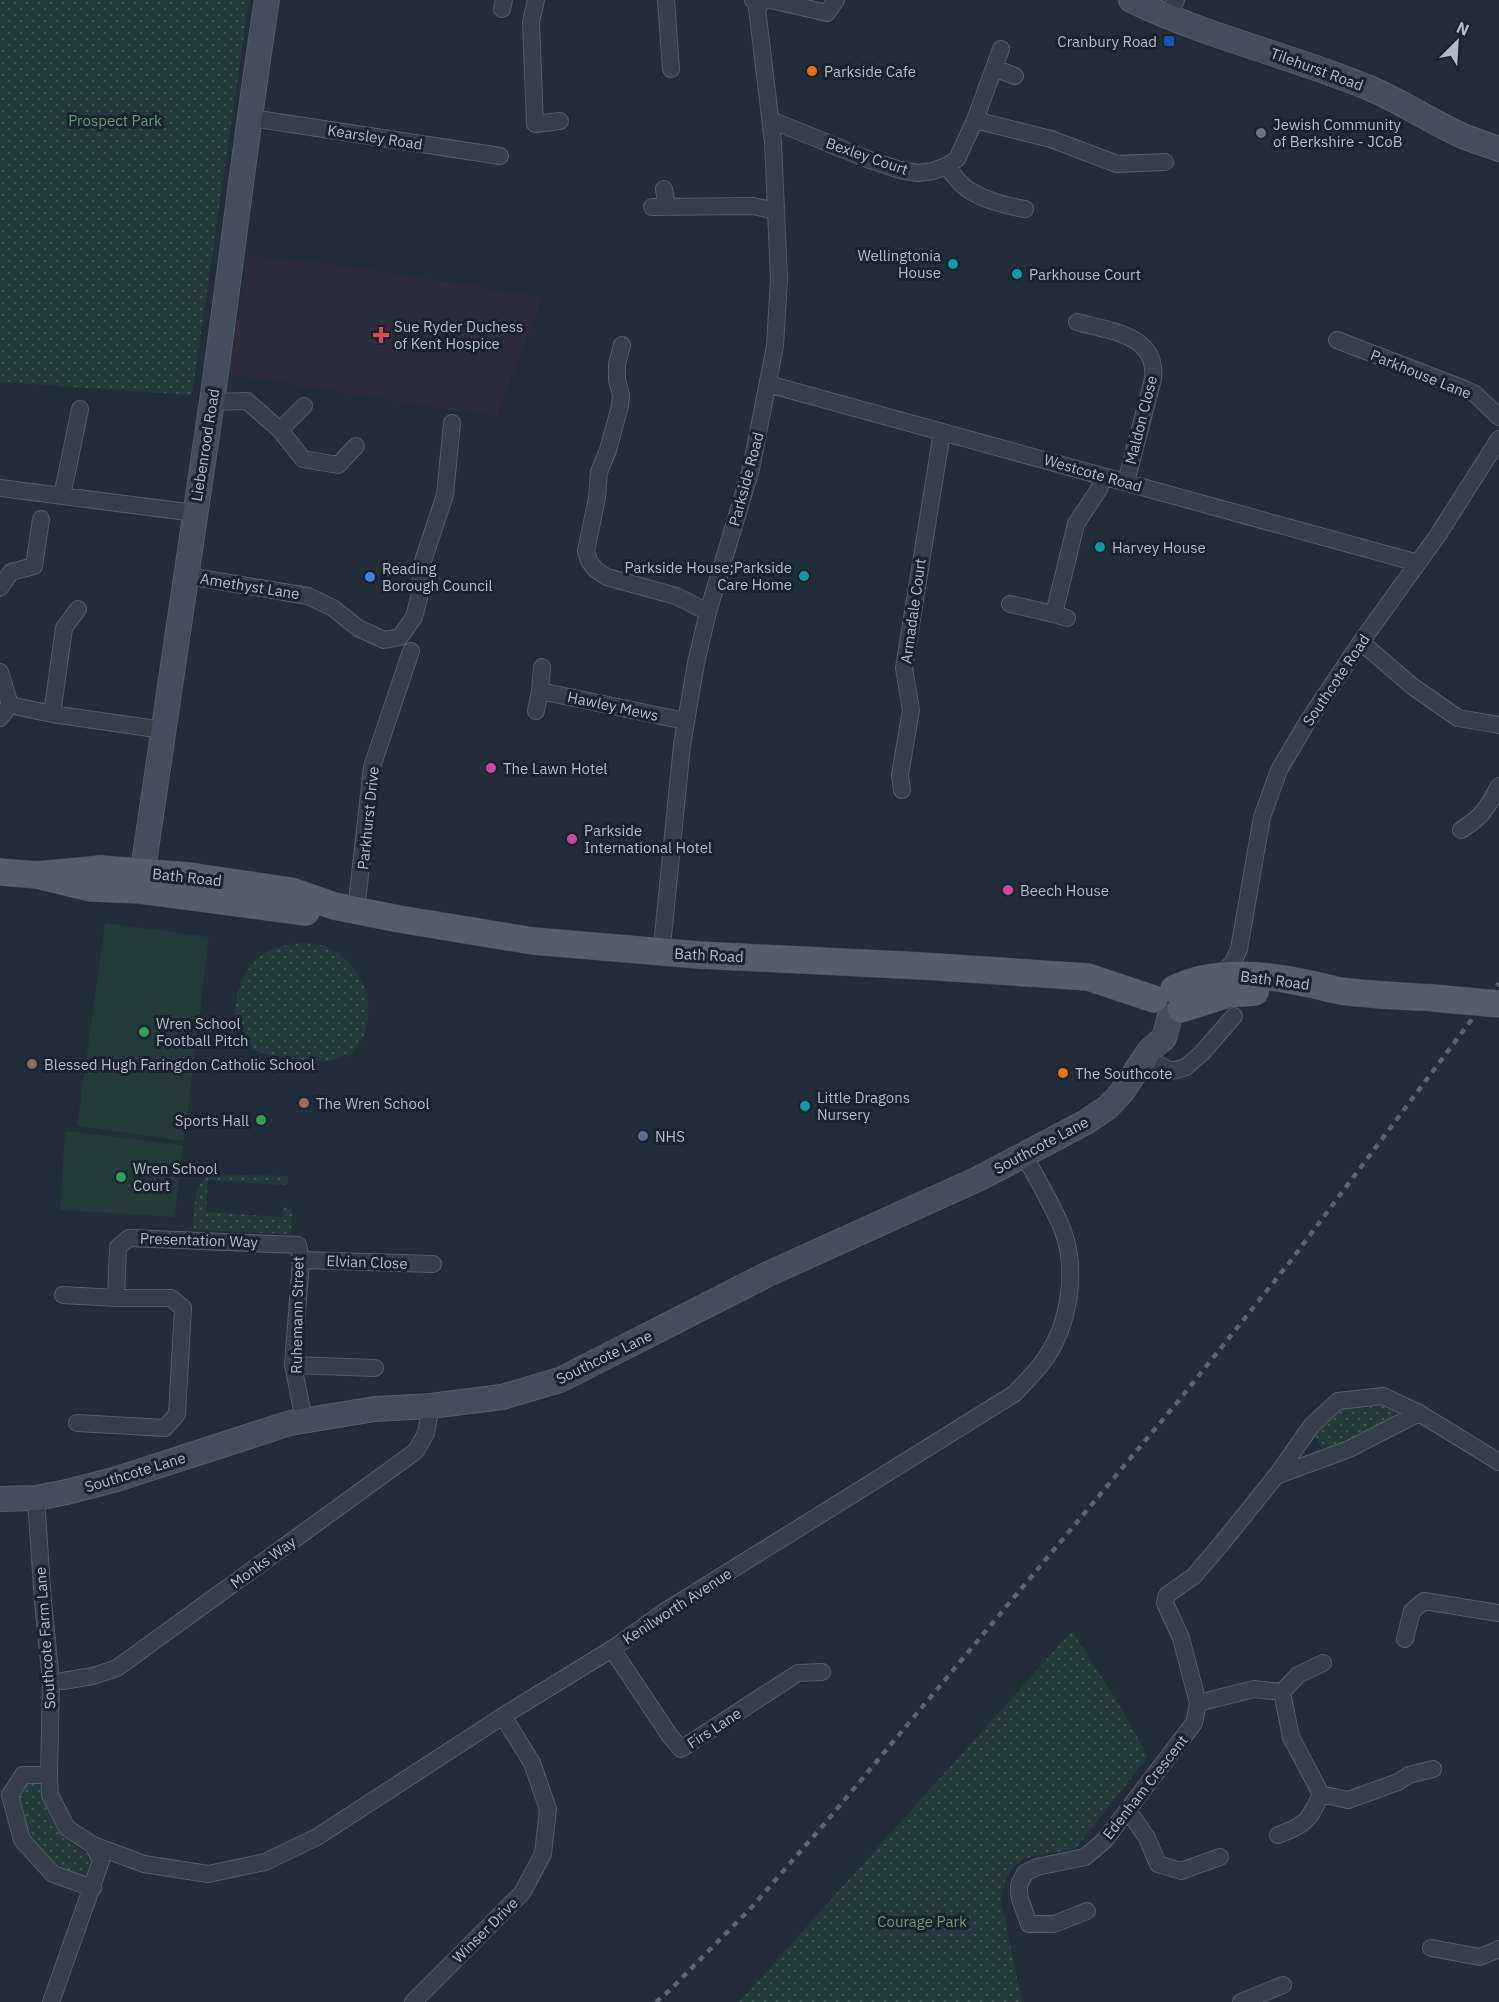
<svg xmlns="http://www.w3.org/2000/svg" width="1499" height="2002" font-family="'IBM Plex Sans',sans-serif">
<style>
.medical{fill:#2d2c3a}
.grass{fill:url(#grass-dots)}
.garden{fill:#23393a}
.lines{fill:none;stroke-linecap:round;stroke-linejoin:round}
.street-casing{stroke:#525d67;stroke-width:18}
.secondary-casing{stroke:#525d67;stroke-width:26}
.primary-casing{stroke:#3e4853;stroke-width:28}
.street{stroke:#343f49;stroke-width:16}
.secondary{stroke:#424e5c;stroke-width:24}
.primary{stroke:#525e69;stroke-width:27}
.rail{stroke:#566370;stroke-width:4.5;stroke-dasharray:6 6;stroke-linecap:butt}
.primary-bridge-casing{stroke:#3e4853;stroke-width:28;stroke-linecap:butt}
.primary-bridge{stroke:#525e69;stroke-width:27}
.transit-dot{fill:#1a4fb4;stroke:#1a242e;stroke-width:2}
.food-dot{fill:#e8710a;stroke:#1a242e;stroke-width:2}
.worship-dot{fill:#6b7280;stroke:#1a242e;stroke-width:2}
.culture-dot{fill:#0f9aa8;stroke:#1a242e;stroke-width:2}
.health-dot{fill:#e0444e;stroke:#1a242e;stroke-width:2}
.shop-dot{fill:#3f7fe0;stroke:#1a242e;stroke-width:2}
.hotel-dot{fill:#d1479c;stroke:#1a242e;stroke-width:2}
.leisure-dot{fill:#2e9e5b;stroke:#1a242e;stroke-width:2}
.education-dot{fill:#8d6e63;stroke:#1a242e;stroke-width:2}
.service-dot{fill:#5c6f8a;stroke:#1a242e;stroke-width:2}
.labels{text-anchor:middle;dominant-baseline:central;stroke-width:6;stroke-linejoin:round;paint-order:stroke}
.poi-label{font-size:15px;fill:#afbac6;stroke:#1a242e;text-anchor:start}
.street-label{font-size:15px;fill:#afbac6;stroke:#1a242e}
.park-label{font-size:15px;fill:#66976d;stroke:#1a242e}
</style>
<defs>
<pattern id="grass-dots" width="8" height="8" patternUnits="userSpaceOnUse" patternTransform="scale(1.5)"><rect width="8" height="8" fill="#23393a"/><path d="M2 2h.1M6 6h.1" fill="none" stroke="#405455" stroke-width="1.8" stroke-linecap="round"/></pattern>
</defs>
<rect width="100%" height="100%" fill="#212d39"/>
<path class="medical" d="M249,255L346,266L543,297L496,417L227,374Z"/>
<path class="grass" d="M0,0H249L192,395L0,382Z
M304,942C312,944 320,944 327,947C361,963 378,1002 363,1037C360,1044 354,1050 349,1056L317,1063L270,1055L249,1049C245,1043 240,1036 238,1029C230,1002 241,969 264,954C276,946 290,944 304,942Z
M214,1174L288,1176V1184L284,1185L208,1180L206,1212L282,1217L283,1207L292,1210L291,1232L288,1234L195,1230L193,1228C195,1210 192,1178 214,1174Z
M1372,1399L1394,1409L1392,1421L1329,1450L1320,1446L1315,1436L1334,1411Z
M1072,1631L1119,1704L1148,1757L1076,1848L1023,1859L1011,1870L1005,1881L1001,1900L1022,2002H739Z
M27,1779L38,1782C46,1793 46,1806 51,1818C59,1835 75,1846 90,1856L89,1873L76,1877L45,1858L28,1835L18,1792Z"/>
<path class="garden" d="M105,923L209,937L184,1141L77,1126Z
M65,1131L183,1145L175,1217L60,1210Z"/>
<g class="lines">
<g class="street-casing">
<path id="street" d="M536,0L531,22L535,124L560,121
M666,0L671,69
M753,0L756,2L771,0L827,13L836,0
M502,9L504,0
M1167,18L1176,0
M994,68L1015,76
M251,118L500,156
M771,120L867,159L900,170L918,173L933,171L946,166L957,159L975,120L1001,49
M975,120L1051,139L1117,164L1165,162
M946,166C952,173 958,182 966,188C981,199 1006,206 1025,209
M664,189L667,206
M652,207L753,206L776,211
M1077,322C1109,331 1158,334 1153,379L1126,482
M1337,340L1467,390L1475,394L1499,417
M622,345L617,364V380L621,395L620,406L608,450L599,472L597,498L586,551L589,561L596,570L607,577L676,596L708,612
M768,384L1418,563
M212,402L247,401L280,430L303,459L338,465L356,446
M280,430L304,406
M0,488L195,513
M62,496L80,409
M188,576L308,596L333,608L358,628L384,640L400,637L414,617L419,598L422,564L445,495L452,423
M0,588L11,572L34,566L41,519
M1010,604L1054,614
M1067,618L1054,614L1076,524L1099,489L1103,476
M1361,642L1412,686L1458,718L1499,725
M0,672L10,705L52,714L163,730
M540,691L685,721
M536,711L540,691L542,667
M52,714L64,628L78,609
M0,718L10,705
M902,790L900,775L911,710L904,668L942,432
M1461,830C1482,817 1488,807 1499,786
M356,911L372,767L411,651
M659,952L663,936L682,745L696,663L708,612L751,469L775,346L779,279L773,142L756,0
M1218,977L1233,962L1239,949L1262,817L1279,770L1308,721L1361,642L1438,535L1499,439
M1145,1058L1172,1071L1186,1067L1202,1053L1234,1016
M301,1260L433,1264
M63,1295L116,1298
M293,1365L375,1368
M77,1423L165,1428L177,1414L183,1308L171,1298H116L118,1247L129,1238L298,1245L301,1260L293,1365L304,1420
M1276,1476L1349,1449L1419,1413
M36,1498L43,1602L51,1681L49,1775L50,1795L67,1828L93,1845L101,1861L51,2002
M1405,1639L1412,1611L1424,1601L1499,1613
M612,1649L670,1736L681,1749L798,1673L822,1672
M63,1681L93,1676L117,1668L416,1451L426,1433L431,1406
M1282,1692L1298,1675L1323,1663
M1198,1703L1254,1689L1282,1692L1291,1737L1321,1794L1348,1800L1398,1782L1409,1775L1433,1769
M49,1775H23L10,1795L22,1840L53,1874L93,1888
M1128,1810L1147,1838L1158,1864L1181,1871L1220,1857
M1278,1835C1306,1825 1309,1821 1321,1794
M93,1845L144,1864L208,1874L265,1862L317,1837L503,1716L612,1649L664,1612L1014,1394C1023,1384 1034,1374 1042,1363C1069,1328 1078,1272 1063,1231C1053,1205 1037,1180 1025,1156
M1087,1911L1054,1924H1029L1020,1899L1019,1892V1885L1025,1873L1037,1867L1085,1857L1104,1841L1194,1723L1198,1703L1181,1638L1165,1603L1167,1595L1194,1576L1222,1543L1276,1476L1312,1425L1338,1401L1383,1396L1419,1413L1499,1462
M1431,1948L1480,1957L1499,1949
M413,2002L522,1893L543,1854L548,1809L532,1763L503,1716
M1241,2002L1283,1985"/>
</g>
<g class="secondary-casing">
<path id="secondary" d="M1131,0C1207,37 1289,55 1367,87C1401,101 1431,122 1465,137C1476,141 1488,145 1499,149
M140,890C165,727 189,564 212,401C231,267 246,133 267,0
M0,1499L36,1498L67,1492L117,1479L290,1423L375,1409L431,1406L502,1397L560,1380L768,1274L980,1178L1086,1122L1108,1107L1122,1092L1150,1050L1164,1038L1170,1016"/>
</g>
<g class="primary-casing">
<path id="primary" d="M0,872L37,875L91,888L140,890L306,912
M37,875L101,869L189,876L291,891L334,906L399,919L533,941L699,955L923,966L1088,977L1154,999
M1174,989C1213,969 1264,974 1305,983C1317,985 1329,989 1341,991C1371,995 1402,996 1433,998
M1181,1009L1228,994L1255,992"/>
</g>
<use href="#street" class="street"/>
<use href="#secondary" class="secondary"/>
<use href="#primary" class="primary"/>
<path class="rail" d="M656,2002L670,1990L751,1908L826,1822L1180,1399L1289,1263L1499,983"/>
<g class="primary-bridge-casing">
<path id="primary-bridge" d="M1433,998L1499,1004"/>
</g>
<use href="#primary-bridge" class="primary-bridge"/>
</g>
<rect class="transit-dot" x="1163" y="35" width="12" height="12" rx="3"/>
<g class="food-dot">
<circle cx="812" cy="71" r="6"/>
<circle cx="1063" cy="1073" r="6"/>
</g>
<circle class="worship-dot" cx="1261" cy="133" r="6"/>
<g class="culture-dot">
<circle cx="953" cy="264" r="6"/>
<circle cx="1017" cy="274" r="6"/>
<circle cx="1100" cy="547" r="6"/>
<circle cx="804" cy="576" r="6"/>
<circle cx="805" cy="1106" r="6"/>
</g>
<path class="health-dot" d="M378 326h6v6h6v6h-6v6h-6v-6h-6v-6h6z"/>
<circle class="shop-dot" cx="370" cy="577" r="6"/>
<g class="hotel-dot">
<circle cx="491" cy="768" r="6"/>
<circle cx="572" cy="839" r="6"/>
<circle cx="1008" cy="890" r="6"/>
</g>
<g class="leisure-dot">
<circle cx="144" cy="1032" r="6"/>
<circle cx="261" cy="1120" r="6"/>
<circle cx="121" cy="1177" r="6"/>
</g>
<g class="education-dot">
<circle cx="32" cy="1064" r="6"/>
<circle cx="304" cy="1103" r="6"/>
</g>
<circle class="service-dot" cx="643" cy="1136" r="6"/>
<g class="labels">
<g class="poi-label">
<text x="1157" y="41" text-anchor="end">Cranbury Road</text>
<text x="824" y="71">Parkside Cafe</text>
<text x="1273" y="124">Jewish Community<tspan x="1273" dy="17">of Berkshire - JCoB</tspan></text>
<text x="941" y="255" text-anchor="end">Wellingtonia<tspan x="941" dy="17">House</tspan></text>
<text x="1029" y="274">Parkhouse Court</text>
<text x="394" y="326">Sue Ryder Duchess<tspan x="394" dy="17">of Kent Hospice</tspan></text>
<text x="1112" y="547">Harvey House</text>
<text x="792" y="567" text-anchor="end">Parkside House;Parkside<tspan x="792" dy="17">Care Home</tspan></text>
<text x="382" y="568">Reading<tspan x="382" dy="17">Borough Council</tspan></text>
<text x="503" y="768">The Lawn Hotel</text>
<text x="584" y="830">Parkside<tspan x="584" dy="17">International Hotel</tspan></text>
<text x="1020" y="890">Beech House</text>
<text x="156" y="1023">Wren School<tspan x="156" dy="17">Football Pitch</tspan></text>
<text x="44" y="1064">Blessed Hugh Faringdon Catholic School</text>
<text x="1075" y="1073">The Southcote</text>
<text x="817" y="1097">Little Dragons<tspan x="817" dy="17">Nursery</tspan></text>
<text x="316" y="1103">The Wren School</text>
<text x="249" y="1120" text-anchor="end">Sports Hall</text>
<text x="655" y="1136">NHS</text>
<text x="133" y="1168">Wren School<tspan x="133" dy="17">Court</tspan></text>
</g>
<g class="street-label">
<text transform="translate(1317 69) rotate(20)">Tilehurst Road</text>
<text transform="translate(375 137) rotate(9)">Kearsley Road</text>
<text transform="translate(867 156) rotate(19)">Bexley Court</text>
<text transform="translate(1421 374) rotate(22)">Parkhouse Lane</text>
<text transform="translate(1141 420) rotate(-76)">Maldon Close</text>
<text transform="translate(205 445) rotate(-81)">Liebenrood Road</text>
<text transform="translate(1093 473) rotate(16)">Westcote Road</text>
<text transform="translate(746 479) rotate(-75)">Parkside Road</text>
<text transform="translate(250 586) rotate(9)">Amethyst Lane</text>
<text transform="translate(913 611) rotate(-82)">Armadale Court</text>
<text transform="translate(1336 680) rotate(-56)">Southcote Road</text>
<text transform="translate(613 706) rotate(12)">Hawley Mews</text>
<text transform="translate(368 818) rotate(-84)">Parkhurst Drive</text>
<text transform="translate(187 877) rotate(6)">Bath Road</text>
<text transform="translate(709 955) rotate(3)">Bath Road</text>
<text transform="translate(1275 980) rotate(7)">Bath Road</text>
<text transform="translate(1041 1145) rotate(-28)">Southcote Lane</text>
<text transform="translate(199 1240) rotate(2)">Presentation Way</text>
<text transform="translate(367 1262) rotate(2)">Elvian Close</text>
<text transform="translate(297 1315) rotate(-89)">Ruhemann Street</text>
<text transform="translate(604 1357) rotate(-26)">Southcote Lane</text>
<text transform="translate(135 1472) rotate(-17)">Southcote Lane</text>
<text transform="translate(263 1562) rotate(-36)">Monks Way</text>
<text transform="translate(677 1606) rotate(-33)">Kenilworth Avenue</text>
<text transform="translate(45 1638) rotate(-94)">Southcote Farm Lane</text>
<text transform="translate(714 1728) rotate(-33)">Firs Lane</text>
<text transform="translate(1145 1787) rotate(-52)">Edenham Crescent</text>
<text transform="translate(485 1930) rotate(-45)">Winser Drive</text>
</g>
<g class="park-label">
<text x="115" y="120">Prospect Park</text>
<text x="922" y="1921">Courage Park</text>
</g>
</g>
<g transform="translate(1457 42) rotate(24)" stroke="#1a242e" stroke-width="4.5" paint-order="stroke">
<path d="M0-4.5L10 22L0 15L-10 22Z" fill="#afbac6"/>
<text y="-9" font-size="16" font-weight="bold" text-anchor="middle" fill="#afbac6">N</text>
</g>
</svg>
